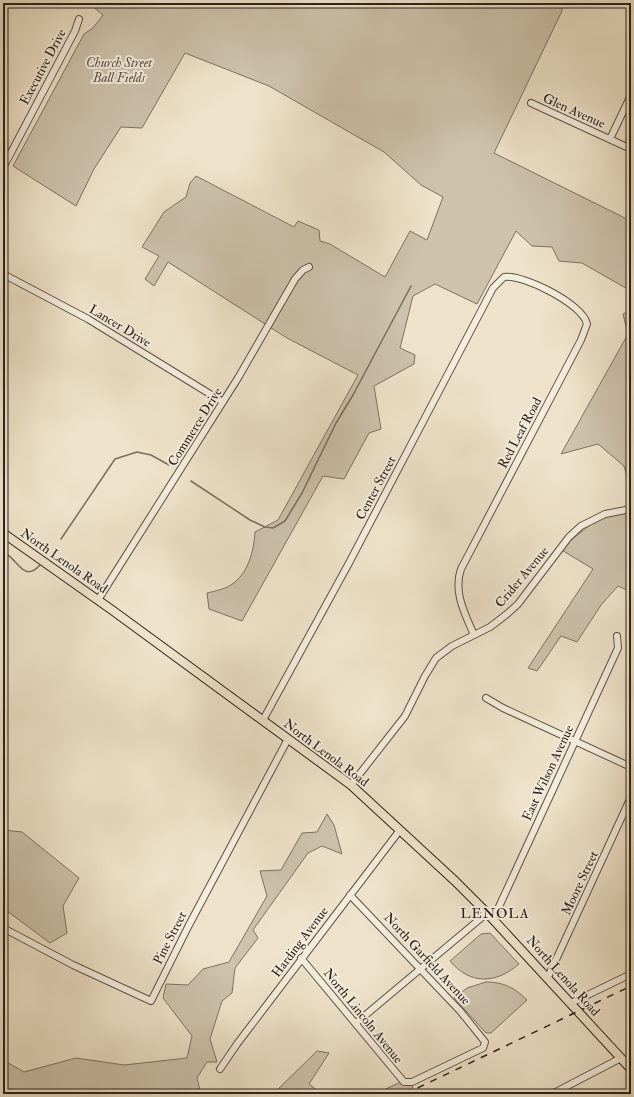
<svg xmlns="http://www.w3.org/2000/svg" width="634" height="1097" font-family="'IM FELL Double Pica',serif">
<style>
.green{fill:#cdc2ac;stroke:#7c7263}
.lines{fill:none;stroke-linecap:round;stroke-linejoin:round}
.stream{stroke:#786e60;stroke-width:1.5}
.minor-casing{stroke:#5c5246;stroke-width:8}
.major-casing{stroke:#2b211a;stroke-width:10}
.minor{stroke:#f4eddd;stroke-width:6}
.major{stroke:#eee3ca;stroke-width:8}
.rail{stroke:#2b211a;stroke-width:1.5;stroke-dasharray:7 7;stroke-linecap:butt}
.labels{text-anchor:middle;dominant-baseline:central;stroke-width:4;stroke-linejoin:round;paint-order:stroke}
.park-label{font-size:13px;font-style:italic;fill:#5c5146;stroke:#f4eddd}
.street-label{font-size:13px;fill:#2b211a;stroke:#f4eddd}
.neighbourhood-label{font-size:14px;letter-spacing:1px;fill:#2b211a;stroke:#f4eddd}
</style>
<rect width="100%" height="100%" fill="#eee3ca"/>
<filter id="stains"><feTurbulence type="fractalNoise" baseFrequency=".005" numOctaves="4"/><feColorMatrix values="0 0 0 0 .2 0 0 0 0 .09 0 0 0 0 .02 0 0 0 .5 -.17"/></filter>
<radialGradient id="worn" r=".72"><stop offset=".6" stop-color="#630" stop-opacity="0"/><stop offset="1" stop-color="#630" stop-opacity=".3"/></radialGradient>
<path class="green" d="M85,3H564L561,13L494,153L631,221V291L582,263L559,261L552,247L532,246L516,231L477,304L435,284L413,296L400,348L415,355L414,364L374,386L381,429L369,433L344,479L323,476L242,621L209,609L207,593C215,591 225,589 231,585C248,574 254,551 255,532L278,520L358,375L287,338L168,262L154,286L145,279L159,256L142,247L164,212L186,197L190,183L196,176L294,227L298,221L319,230L320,241L330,244L385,277L410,231L427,240L443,197L421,185L384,152L269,86L185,53L142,128L121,127L94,169L76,206L13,166L84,34L93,28L103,15L92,6Z
M631,310V395L628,402L631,403V490L624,466L598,444L561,454L628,334L623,314Z
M631,511V592L618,586L601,605L577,642L561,636L537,671L528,668L593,569L560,549L601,516Z
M327,814L334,825L342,854L322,846L308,853L253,930L258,938L235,968L232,993L222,1001L210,1039L217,1062H207L197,1078L201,1094H3V1060L24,1072L76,1058L124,1065L187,1058L192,1036L163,998L166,984L188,985L203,969L229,962L267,896L260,871L281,870L302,833L317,832Z
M3,830L22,832L79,878L63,906L67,933L50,943L3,908Z
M490,933L519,964C496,984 470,985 450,961L481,934Z
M486,982C504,982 515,988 527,1000L491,1033H486L454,998L467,988Z
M317,1051L329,1053L309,1084L322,1094H273Z
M407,1079L413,1087L404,1094H375Z"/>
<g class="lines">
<path class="stream" d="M191,481L250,520L265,527L273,528L285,521L302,493L336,423L353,395L411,286
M61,539L115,459L137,452L151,455L169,465
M3,552C17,557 23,584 40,565
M3,1092L9,1094"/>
<g class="minor-casing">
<path id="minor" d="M531,103L631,149
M610,139L631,95
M3,168L75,31L79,19
M3,274L88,319L223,402
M98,600L238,378L295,279L303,270L309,267
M486,698L503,708L631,767
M263,720L349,563L493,288L504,277C523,274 583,304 587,324L581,340L461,569C453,592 465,614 474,635
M351,785L405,716L425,676L436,658L452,646L490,627L507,614L518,604L569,537L581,526L605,514L631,509
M492,918L497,911L618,648L617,636
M3,928L73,965L151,1001L189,925L288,739
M301,958L404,1082H412L483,1048L485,1042L461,1012L350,895
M548,977L631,797
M571,1003L631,974
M356,1023L487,913
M220,1069L237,1044L400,830
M552,1094L621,1058"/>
</g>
<g class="major-casing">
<path id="major" d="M3,533L112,610L351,785L455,881L489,915L631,1069"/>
</g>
<use href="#minor" class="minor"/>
<use href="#major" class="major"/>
<path class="rail" d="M405,1094L631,986"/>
</g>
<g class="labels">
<g class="park-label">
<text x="119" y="63">Church Street<tspan x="119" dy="15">Ball Fields</tspan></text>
</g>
<g class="street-label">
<text transform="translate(43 67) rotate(-62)">Executive Drive</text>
<text transform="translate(574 111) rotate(24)">Glen Avenue</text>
<text transform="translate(120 326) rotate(31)">Lancer Drive</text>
<text transform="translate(195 427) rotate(-58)">Commerce Drive</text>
<text transform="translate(520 433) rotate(-62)">Red Leaf Road</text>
<text transform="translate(376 488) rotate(-62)">Center Street</text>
<text transform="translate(64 561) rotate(35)">North Lenola Road</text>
<text transform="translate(522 577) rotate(-50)">Crider Avenue</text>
<text transform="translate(326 753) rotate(37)">North Lenola Road</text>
<text transform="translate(548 773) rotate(-65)">East Wilson Avenue</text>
<text transform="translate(580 883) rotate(-65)">Moore Street</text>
<text transform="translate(170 938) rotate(-63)">Pine Street</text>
<text transform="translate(300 942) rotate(-53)">Harding Avenue</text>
<text transform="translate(427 959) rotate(47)">North Garfield Avenue</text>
<text transform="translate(563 976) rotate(48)">North Lenola Road</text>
<text transform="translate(363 1016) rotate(51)">North Lincoln Avenue</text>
</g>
<g class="neighbourhood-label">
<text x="495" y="913">LENOLA</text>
</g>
</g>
<rect width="634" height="1097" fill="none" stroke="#eee3ca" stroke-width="16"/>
<rect x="4" y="4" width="626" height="1089" fill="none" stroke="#2b211a" stroke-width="2"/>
<rect x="8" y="8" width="618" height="1081" fill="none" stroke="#2b211a"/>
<rect width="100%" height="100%" filter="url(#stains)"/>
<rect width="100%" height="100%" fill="url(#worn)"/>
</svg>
